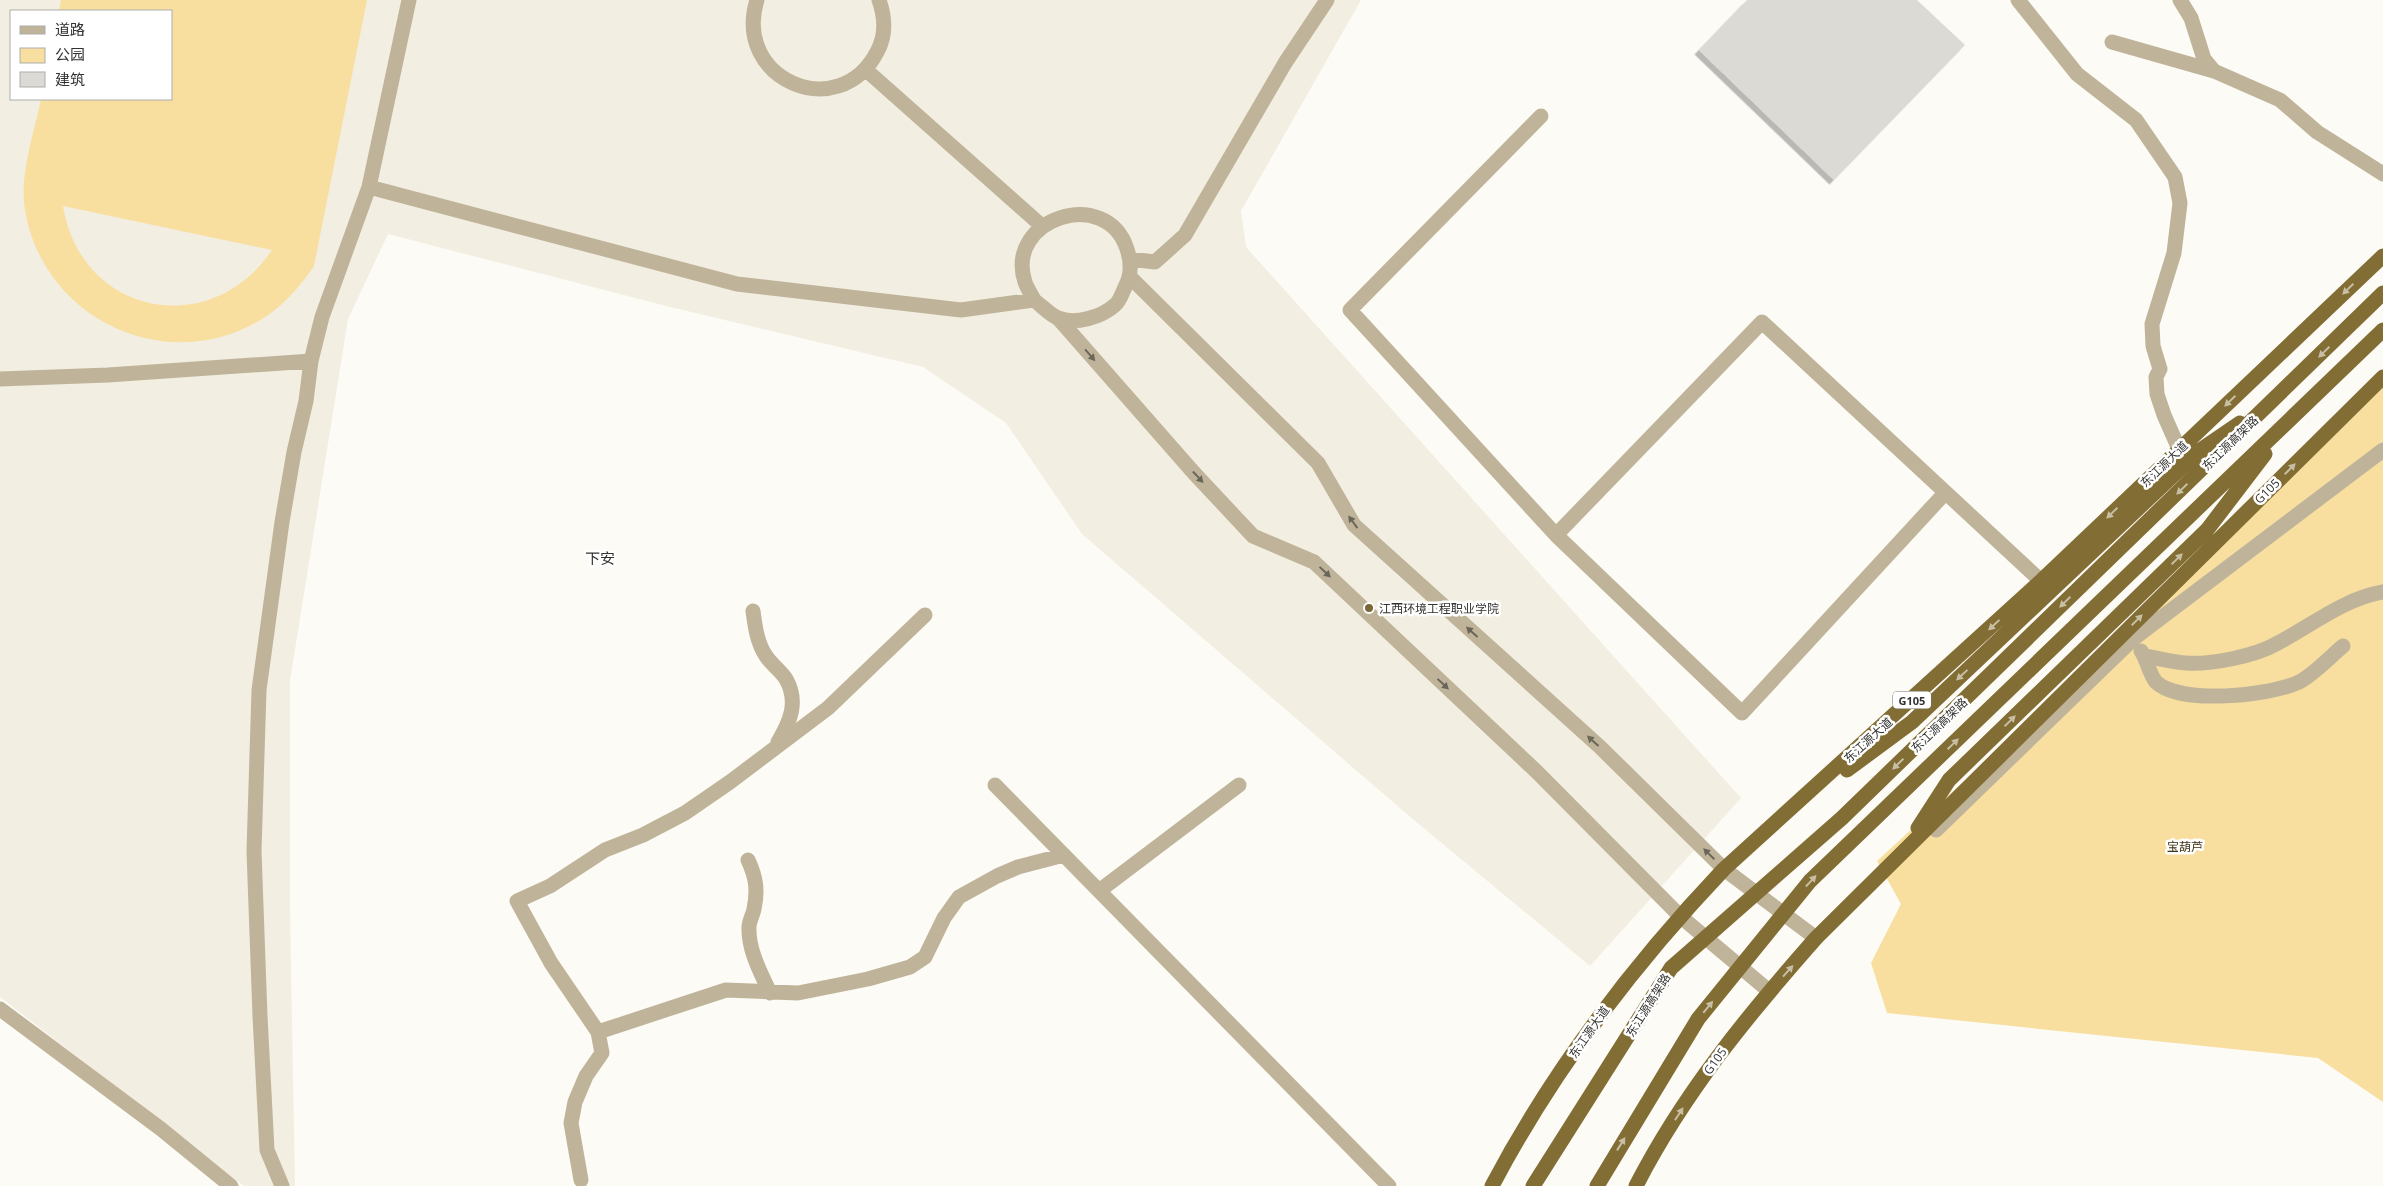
<svg xmlns="http://www.w3.org/2000/svg" width="2383" height="1186" font-family="'Open Sans','Noto Sans SC',sans-serif">
<style>
.built{fill:#f3eee2;fill-rule:evenodd}
.green{fill:#f8dfa0;fill-rule:evenodd}
.building{fill:#dcdad5;filter:url(#shadow)}
.lines{fill:none;stroke-linecap:round;stroke-linejoin:round}
.minor{stroke:#bfb499;stroke-width:15}
.tertiary{stroke:#bfb499;stroke-width:15}
.trunk{stroke:#826e34;stroke-width:15}
.oneway{fill:#c7bea4}
.oneway2{fill:#6a665a}
.poi-dot{fill:#7a6735;stroke:#fff;stroke-width:2}
.labels{text-anchor:middle;dominant-baseline:central;stroke-width:5;stroke-linejoin:round;paint-order:stroke}
.shield{fill:#fff;stroke:#70706e;stroke-width:1}
.shield-label{font-size:11px;font-weight:bold;fill:#323230}
.street-label{font-size:12px;fill:#323230;stroke:#fff}
.poi-label{font-size:12px;fill:#323230;stroke:#fff;text-anchor:start}
.park-label{font-size:12px;fill:#3d3215;stroke:#fff}
.quarter-label{font-size:15px;fill:#323230;stroke:#fff}
</style>
<defs>
<filter id="shadow"><feDropShadow dx="-4.5" dy="4.5" stdDeviation="0" flood-color="#0004"/></filter>
</defs>
<rect width="100%" height="100%" fill="#fdfbf6"/>
<path class="built" d="M0,0H1361L1241,211L1246,247L1741,798L1590,966L1408,815L1082,534L1006,423L923,367L666,306L388,234L348,319L290,681V911L295,1186H244L0,997ZM11,11H171V99H11Z"/>
<path class="green" d="M61,0H367L314,266C302,284 288,300 271,313C176,381 44,324 25,210C19,177 34,133 41,99H171V11H59ZM63,206L272,250C211,341 81,316 63,206Z
M2383,383V1102L2318,1058L1887,1013L1871,963L1901,904L1877,861L2025,725Z"/>
<path class="building" d="M1747,0H1917L1965,45L1834,180L1699,50Z"/>
<g class="lines">
<path class="minor" d="M757,0C732,80 839,125 877,52C886,36 885,17 879,0
M2018,0L2077,74L2136,120L2175,177L2180,203L2174,253L2152,324L2153,346L2160,369L2156,377L2157,394L2164,415L2179,449
M2180,0L2191,18L2204,59L2214,71L2280,100L2317,132L2383,174
M2112,42L2214,71
M865,69L1042,226
M1541,116L1350,310L1556,535L1742,713L1945,493
M369,187L409,0
M1130,259L1155,262L1185,235L1285,63L1327,0
M0,379L108,375L311,361L322,317L369,187L737,284L961,310L1034,300C1041,305 1050,315 1058,318C1075,325 1102,317 1115,305C1120,301 1123,291 1126,285C1132,273 1131,261 1127,249C1106,185 1004,219 1025,282C1027,288 1031,294 1034,300
M1556,535L1762,322L2041,581
M753,611C755,626 757,643 766,656C771,664 781,671 786,679C799,702 790,722 778,742
M925,615L828,708L730,782L685,813L643,835L605,850L550,886L517,901L551,963L598,1032L726,990L798,993L868,979L910,967L925,957L944,918L959,897L997,876L1018,867L1064,855
M2141,651C2147,659 2149,674 2156,682C2180,705 2270,696 2299,682C2313,675 2331,656 2343,646
M2144,656C2158,658 2172,662 2186,663C2210,665 2255,656 2276,644C2311,626 2343,599 2383,592
M995,785L1389,1186
M1936,830L2133,639L2383,450
M748,860C756,877 758,890 754,909C753,915 749,921 749,927C748,950 761,973 770,993
M1099,891L1239,785
M0,1009L161,1129L231,1186
M581,1180L571,1123L575,1102L586,1076L602,1053L598,1032
M282,1186L267,1150L260,1016L254,851L259,690L282,522L294,452L306,401L311,361"/>
<path class="tertiary" d="M1130,277L1318,463L1354,525L1600,747L1724,869L1816,938
M1058,318L1194,473L1253,536L1314,562L1536,771L1680,916L1769,991"/>
<path class="trunk" d="M1847,770L1912,722L2199,451L2240,423
M1918,828L1949,780L2207,530L2265,454
M1492,1186C1553,1070 1634,964 1724,869L2041,581L2383,256
M1533,1186L1671,968L1842,818L2383,293
M1597,1186L1698,1019L1810,881L2383,330
M1636,1186C1683,1094 1748,1015 1816,938L2383,377"/>
</g>
<defs><path id="oneway-solid" d="M-6-.8H1V-3.2L6.5 0L1 3.2V.8H-6Z" transform="scale(1.25)"/></defs>
<g class="oneway">
<use href="#oneway-solid" transform="translate(2348 289) rotate(136)"/>
<use href="#oneway-solid" transform="translate(2324 352) rotate(136)"/>
<use href="#oneway-solid" transform="translate(2230 401) rotate(136)"/>
<use href="#oneway-solid" transform="translate(2290 469) rotate(-45)"/>
<use href="#oneway-solid" transform="translate(2182 489) rotate(136)"/>
<use href="#oneway-solid" transform="translate(2112 513) rotate(136)"/>
<use href="#oneway-solid" transform="translate(2177 559) rotate(-44)"/>
<use href="#oneway-solid" transform="translate(2065 602) rotate(136)"/>
<use href="#oneway-solid" transform="translate(2137 620) rotate(-45)"/>
<use href="#oneway-solid" transform="translate(1994 625) rotate(137)"/>
<use href="#oneway-solid" transform="translate(1962 675) rotate(137)"/>
<use href="#oneway-solid" transform="translate(2010 721) rotate(-44)"/>
<use href="#oneway-solid" transform="translate(1953 744) rotate(-44)"/>
<use href="#oneway-solid" transform="translate(1898 764) rotate(136)"/>
<use href="#oneway-solid" transform="translate(1811 881) rotate(-47)"/>
<use href="#oneway-solid" transform="translate(1788 971) rotate(-48)"/>
<use href="#oneway-solid" transform="translate(1708 1007) rotate(-51)"/>
<use href="#oneway-solid" transform="translate(1679 1114) rotate(-57)"/>
<use href="#oneway-solid" transform="translate(1621 1144) rotate(-58)"/>
</g>
<g class="oneway2">
<use href="#oneway-solid" transform="translate(1090 355) rotate(49)"/>
<use href="#oneway-solid" transform="translate(1198 477) rotate(47)"/>
<use href="#oneway-solid" transform="translate(1353 522) rotate(-126)"/>
<use href="#oneway-solid" transform="translate(1325 572) rotate(43)"/>
<use href="#oneway-solid" transform="translate(1472 632) rotate(-138)"/>
<use href="#oneway-solid" transform="translate(1443 684) rotate(43)"/>
<use href="#oneway-solid" transform="translate(1593 741) rotate(-138)"/>
<use href="#oneway-solid" transform="translate(1709 854) rotate(-136)"/>
</g>
<circle class="poi-dot" cx="1369" cy="608" r="5"/>
<g class="labels">
<rect class="shield" x="1893" y="691.5" width="38" height="17" rx="4"/>
<g class="shield-label">
<text x="1912" y="700">G105</text>
</g>
<g class="street-label">
<text transform="translate(2230 443) rotate(-44)">东江源高架路</text>
<text transform="translate(2164 464) rotate(-44)">东江源大道</text>
<text transform="translate(2267 491) rotate(-45)">G105</text>
<text transform="translate(1939 725) rotate(-44)">东江源高架路</text>
<text transform="translate(1868 740) rotate(-42)">东江源大道</text>
<text transform="translate(1648 1005) rotate(-58)">东江源高架路</text>
<text transform="translate(1589 1032) rotate(-55)">东江源大道</text>
<text transform="translate(1715 1061) rotate(-54)">G105</text>
</g>
<g class="poi-label">
<text x="1379" y="608">江西环境工程职业学院</text>
</g>
<g class="park-label">
<text x="2185" y="846">宝葫芦</text>
</g>
<g class="quarter-label">
<text x="600" y="558">下安</text>
</g>
</g>
<rect x="10" y="10" width="162" height="90" fill="#ffffff" stroke="#adadac"/>
<rect x="20" y="26" width="25" height="8" fill="#bfb499" stroke="#adadac"/>
<text x="55" y="35" font-size="15" fill="#323230">道路</text>
<rect x="20" y="48" width="25" height="15" fill="#f8dfa0" stroke="#adadac"/>
<text x="55" y="60" font-size="15" fill="#323230">公园</text>
<rect x="20" y="72" width="25" height="15" fill="#dcdad5" stroke="#adadac"/>
<text x="55" y="85" font-size="15" fill="#323230">建筑</text>
</svg>
